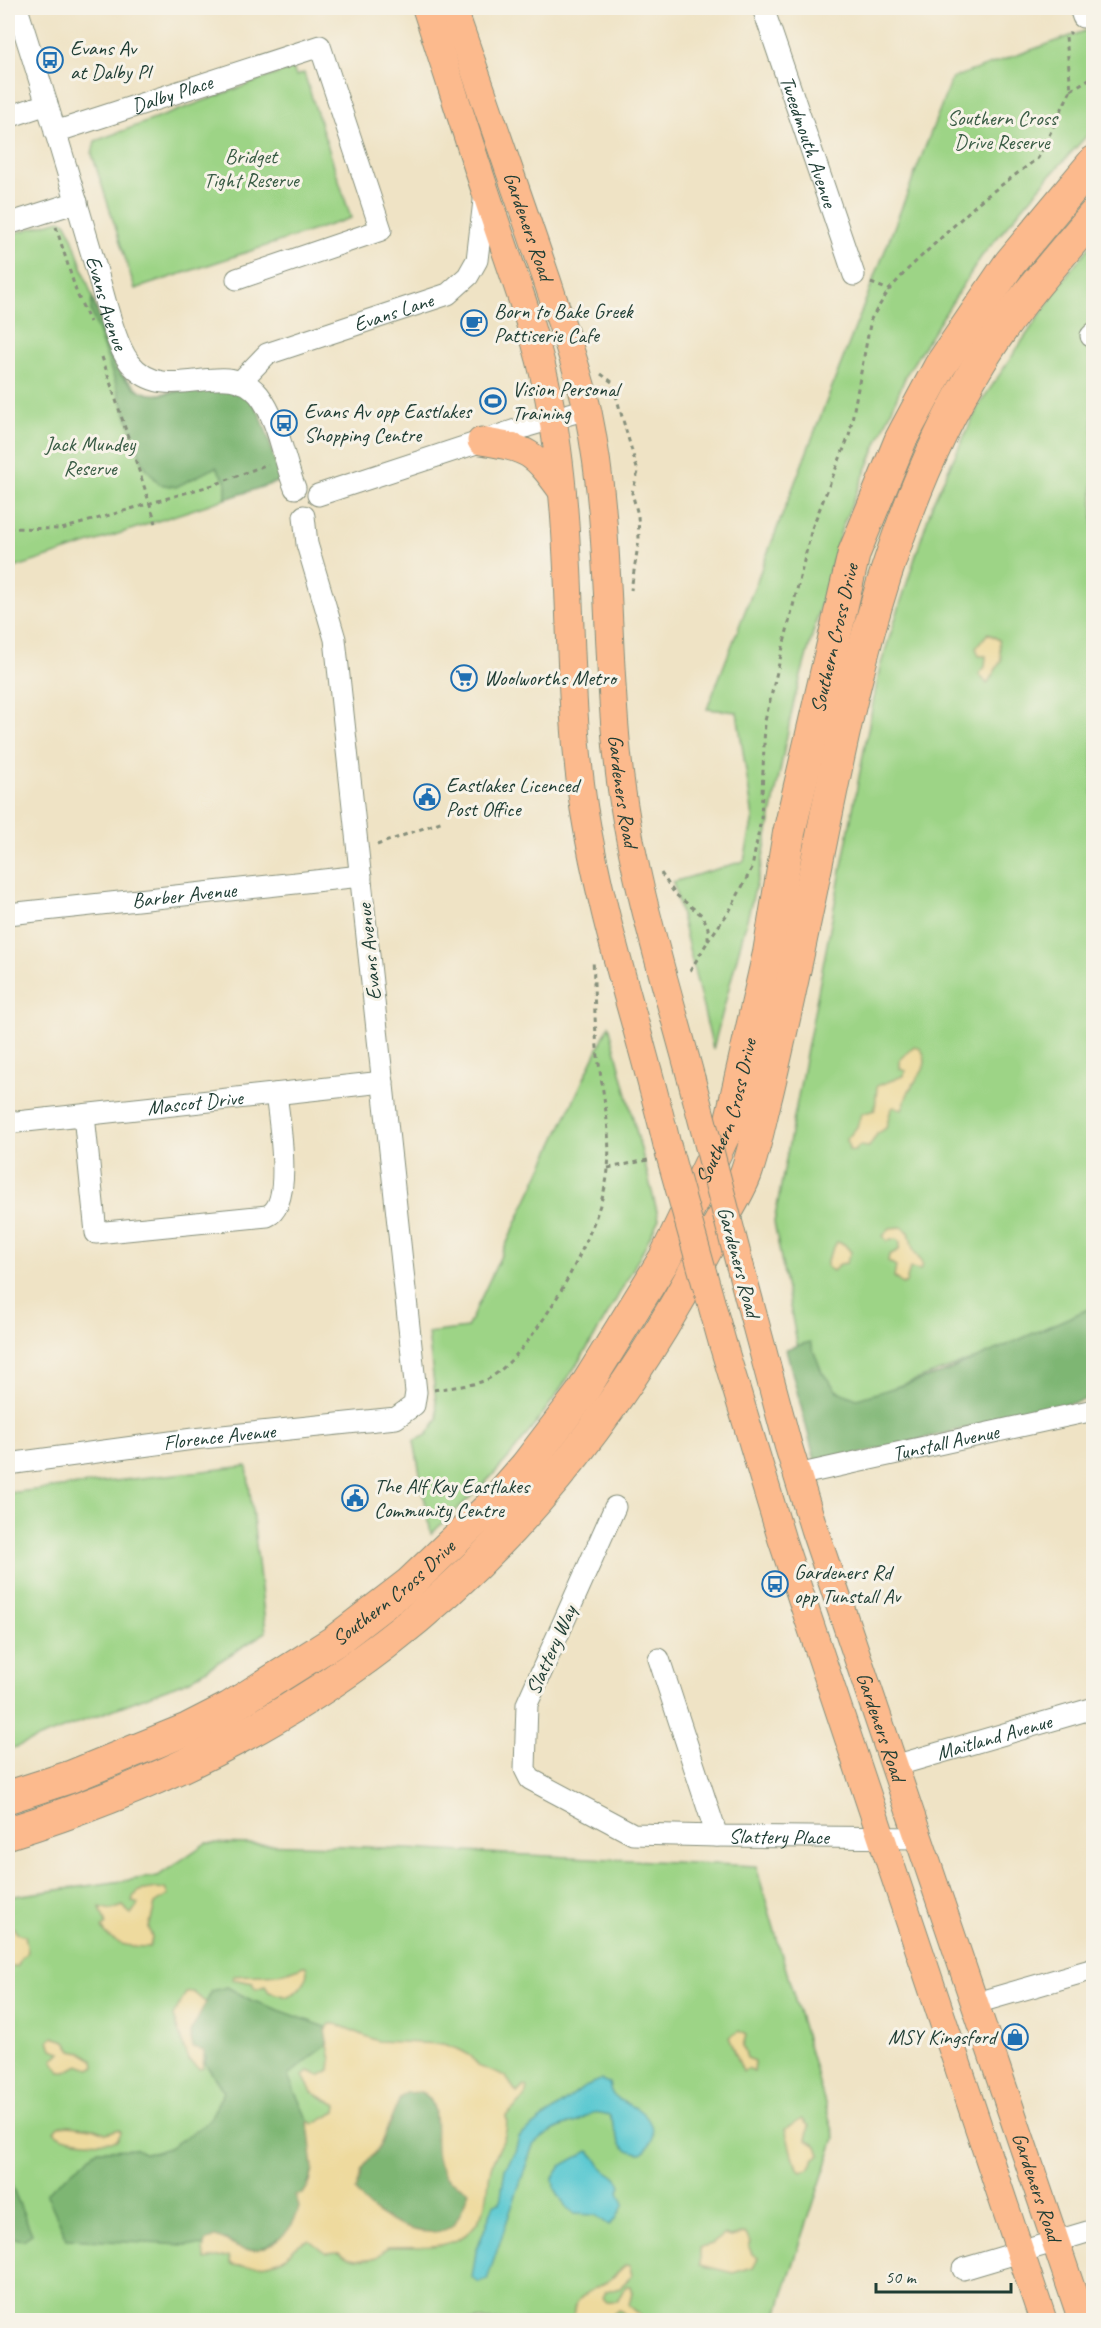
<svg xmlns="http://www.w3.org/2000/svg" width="1101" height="2328" font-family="Caveat,sans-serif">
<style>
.green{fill:#9dd486;stroke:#5e885d;stroke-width:1.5}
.forest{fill:#7eb673;stroke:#4e7a54;stroke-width:1.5}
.sand{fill:#eeda9e;stroke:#868c69;stroke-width:1.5;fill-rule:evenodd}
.water{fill:#5cc9d1;stroke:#3e8382;stroke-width:1.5}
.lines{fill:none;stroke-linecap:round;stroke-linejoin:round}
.minor-casing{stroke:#87907c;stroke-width:23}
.major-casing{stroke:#87907c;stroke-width:29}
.highway-casing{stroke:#87907c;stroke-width:34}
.path{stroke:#87907c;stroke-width:3;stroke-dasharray:4.5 4.5;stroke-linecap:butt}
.minor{stroke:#fff;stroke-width:21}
.major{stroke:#fcba8d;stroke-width:27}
.highway{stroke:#fcba8d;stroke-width:32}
.major-bridge-casing{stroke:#87907c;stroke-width:29;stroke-linecap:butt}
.major-bridge{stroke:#fcba8d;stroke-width:27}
.labels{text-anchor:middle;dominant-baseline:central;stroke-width:6;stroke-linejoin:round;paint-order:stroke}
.poi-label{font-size:21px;fill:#1f3d34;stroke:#f7f3e8;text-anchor:start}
.street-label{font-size:21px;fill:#1f3d34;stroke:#f7f3e8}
.park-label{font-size:21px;fill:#385b44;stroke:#f7f3e8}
</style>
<rect width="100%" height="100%" fill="#f7f3e8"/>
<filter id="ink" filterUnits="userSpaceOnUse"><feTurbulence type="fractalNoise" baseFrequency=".0167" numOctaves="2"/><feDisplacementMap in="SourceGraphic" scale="12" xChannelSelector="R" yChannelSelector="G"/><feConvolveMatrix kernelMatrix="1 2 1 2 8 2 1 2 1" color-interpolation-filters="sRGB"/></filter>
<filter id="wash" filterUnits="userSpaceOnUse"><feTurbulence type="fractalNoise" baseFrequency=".008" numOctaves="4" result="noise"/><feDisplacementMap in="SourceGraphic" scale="24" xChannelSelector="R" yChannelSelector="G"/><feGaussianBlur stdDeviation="1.35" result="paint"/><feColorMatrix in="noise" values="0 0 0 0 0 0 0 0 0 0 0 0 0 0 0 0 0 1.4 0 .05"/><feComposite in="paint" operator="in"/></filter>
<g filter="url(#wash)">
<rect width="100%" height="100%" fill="#efe3c5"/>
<path class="green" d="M1093,28V129L1046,180L981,257L907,373L842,527L793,705L762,862L713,1049L673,882L744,861L753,818L737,712L707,709L952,78Z
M293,68L296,76L304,73L351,218L135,289L92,154L95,141Z
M60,220L66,223L70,231L117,370L142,392L154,395L202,386L280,481L8,570V235Z
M1093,243V1317L811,1417L774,1222L880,667L933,502L979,405L1071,269Z
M609,1025L659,1219C618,1300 573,1379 515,1450C490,1481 459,1507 431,1534L414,1441L427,1435L438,1419L428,1333L467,1328Z
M247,1466L266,1632L190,1680L8,1750V1493Z
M206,1843L343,1846L756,1866L835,2138L775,2320H8V1897L158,1876Z"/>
<path class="forest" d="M92,297C99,315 108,357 118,371C123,378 134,389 143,392C173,405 231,360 258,411C269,431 273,459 280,481L226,499V482L216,467L176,487L159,484L143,464L91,311Z
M1093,1307V1398L816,1464L786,1349L810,1342L822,1372L837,1391L857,1399L943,1373Z
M227,1987L251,2000L326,2027L327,2044L288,2076L308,2121L313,2169L298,2216L290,2232L260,2249L243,2250L225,2240L205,2242L204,2246L67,2239L46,2193L98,2150L137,2149L144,2153H153L169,2148L208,2122L224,2092L205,2063L206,2057L193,2048L190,2033L212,1991Z
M420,2092C449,2104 424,2156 448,2179C453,2184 463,2187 469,2191C465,2201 461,2218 453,2225C428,2246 369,2216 356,2191L362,2169L380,2145L400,2098L406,2093Z
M8,2177L32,2234L23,2240L8,2237Z"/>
<path class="sand" d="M988,633L999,640L1001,661L987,684L979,674L985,667L986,656H979L976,648Z
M914,1046L920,1048C933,1065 917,1076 909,1091C906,1097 905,1103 902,1109L894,1107L891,1109L886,1128L877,1134L869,1147L859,1146L855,1151L849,1150L847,1139L857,1127L861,1114L875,1110L877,1086L903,1076L906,1071L900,1069V1060Z
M901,1227L909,1232L913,1249L923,1265L920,1270L910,1268L906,1283L902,1284L894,1277L896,1266L888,1261L889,1255L899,1250L900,1242L896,1239L887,1241L883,1236L890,1228Z
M837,1242L844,1244L851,1252L846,1263L840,1264L833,1271L827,1267V1260Z
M157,1888L165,1889L168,1895L155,1904L149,1928L152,1938L150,1947C132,1947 111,1946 102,1928L106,1925L100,1907L112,1910L123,1906L131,1915L139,1904L132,1902L133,1897L139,1891Z
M12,1926L17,1933L25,1935L28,1952L21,1958L18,1966L8,1968V1927Z
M303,1966H306C310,1980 299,1991 288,1997L269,1992L265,1986L256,1989L253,1983L232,1979L234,1976C258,1974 281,1978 303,1966Z
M193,1992L206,2003L190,2033L193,2048L204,2051L203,2068L199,2069L188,2060L173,2016L186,1993Z
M330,2024H336L378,2041L443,2044L460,2050L471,2056L478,2066L506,2077L517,2093L524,2086L527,2087L525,2098L506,2116C510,2138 496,2149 491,2168C488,2179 489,2190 486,2201C473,2253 430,2246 388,2247C383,2250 381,2255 377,2257C366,2261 347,2260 339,2252L326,2253L309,2240C295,2243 293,2252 282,2259C272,2265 241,2269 231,2264L229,2256L206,2260L203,2251L205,2242L215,2237C225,2239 235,2248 245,2250C271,2253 294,2230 299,2207L295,2195L303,2194L310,2183L313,2169L308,2121L314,2124L336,2112L337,2106L312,2092L303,2076L309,2071L319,2076L330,2070L331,2060L325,2031ZM421,2092C450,2105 422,2155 448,2179C453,2184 463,2187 469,2191C465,2201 460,2218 453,2225C428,2246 369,2216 356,2191L362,2169L380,2145L400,2098L406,2093Z
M739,2031L746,2035L743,2046L747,2058L755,2061L754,2072L748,2069L743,2072L729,2037Z
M53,2037L66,2041L72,2051L82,2053L94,2060L95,2066L90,2069L79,2065L66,2072H60L53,2060L61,2052L52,2049L49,2041Z
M802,2119L809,2126L806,2140L817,2146L820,2155L815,2158L809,2169L802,2172C791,2164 790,2143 785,2129Z
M69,2125L93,2128L106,2133L120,2129L121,2133L117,2140C104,2143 62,2142 54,2131L58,2126Z
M745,2233L751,2242L749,2247L752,2254L758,2258L753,2267L733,2273L700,2265V2247L712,2244L724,2235L731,2237Z
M626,2265L630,2266L632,2276L620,2287L606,2291L603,2298L607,2302C619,2304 622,2295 626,2286H630L632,2293L629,2305L640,2315L639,2320H627L624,2313L619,2310L613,2314V2320H574C570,2297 591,2291 608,2281C614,2277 619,2270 626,2265Z"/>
<path class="water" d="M601,2080L609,2083C610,2088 610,2092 614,2096C621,2103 631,2104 639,2110C654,2121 659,2142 641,2153C613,2151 619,2130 609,2115C586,2107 589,2120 574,2123C558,2126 546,2134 533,2145L487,2280L478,2283L472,2278L476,2252L494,2204L500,2203L505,2169L515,2152L519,2137L583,2088Z
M588,2151C597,2155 596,2161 602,2167C609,2175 616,2174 621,2185L619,2191L624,2204L616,2219L609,2225L595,2215L575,2214L566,2207L554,2187L553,2178L561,2166Z"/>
</g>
<g filter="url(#ink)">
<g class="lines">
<g class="minor-casing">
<g id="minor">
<path id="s1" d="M17,8C44,93 70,179 95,265C103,290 114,344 130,363C167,409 226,354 259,395C279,421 283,459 295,488"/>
<path id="s2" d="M763,8L854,275"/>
<path d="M1080,8L1083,17"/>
<path d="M8,117L47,104"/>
<path id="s3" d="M55,132L320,46L381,230L237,279"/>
<path d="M8,224L77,202"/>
<path d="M1091,336L1094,333"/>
<path id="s4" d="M240,382L267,354L448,294L468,276L477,260L485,192"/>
<path d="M318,495L528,426L587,409"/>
<path id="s5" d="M8,914L361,876"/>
<path d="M84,1115L96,1233L267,1216C294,1205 279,1119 276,1094"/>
<path id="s6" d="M8,1123L383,1082"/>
<path id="s7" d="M8,1464L193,1439L396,1418L414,1405L416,1392L335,639L307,544L304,516"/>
<path id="s8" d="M797,1475L1094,1410"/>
<path d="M615,1507L527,1704L525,1769L530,1779L633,1834L717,1836"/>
<path id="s9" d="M659,1659L717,1836L919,1838"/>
<path id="s10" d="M894,1766L1094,1708"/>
<path d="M976,2003L1094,1969"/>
<path d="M963,2269L1094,2230"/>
</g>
</g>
<g class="major-casing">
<g id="major">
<path d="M426,8C449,78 471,149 495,220C514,277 536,334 548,394C577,531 563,671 584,809C602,924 641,1033 667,1145"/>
<path id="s11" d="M453,8C484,98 516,189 547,280C561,324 578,367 588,412C612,527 605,644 618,760C629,868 663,973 691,1078"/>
<path d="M481,441C529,449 533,451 562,491"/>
<path id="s12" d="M740,1266L788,1445L814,1529L1082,2320"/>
<path d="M723,1345L782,1540L1043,2320"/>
</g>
</g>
<g class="highway-casing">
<g id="highway">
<path id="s13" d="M8,1797L70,1777L188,1729L229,1708L335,1641L409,1584L492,1505L526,1466L581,1394L665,1258L731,1120L769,953L789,833L854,553L885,478L901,439L940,366L1010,263L1094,162"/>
<path d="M8,1833C298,1743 504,1588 662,1328C682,1295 700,1262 717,1228C727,1210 739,1192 746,1173C755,1148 760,1120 767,1093C783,1026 797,959 811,891C848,707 881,525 980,362C1012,309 1055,262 1094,215"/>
</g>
</g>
<path class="path" d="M1071,90L1094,76
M56,227L77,294L90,322
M871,283L889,290
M102,357L156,523
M601,374L612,382L638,472L632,493L638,515L639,539L631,590
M8,528L62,529L216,484L268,464
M377,845L443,821
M661,873L675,894L703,916L708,928V941L690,971
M708,941L730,910L752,868L761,819L765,721L812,528L849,436L871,319L889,290L908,269L980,201L1038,158L1071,90L1066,37L1071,32
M608,1168L648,1160
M434,1390C450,1387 474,1386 488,1379C537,1351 604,1223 608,1169C611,1132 604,1100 599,1064C594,1030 595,994 593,959"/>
<use href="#minor" class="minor"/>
<use href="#major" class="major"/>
<use href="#highway" class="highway"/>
<g class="major-bridge-casing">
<path id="major-bridge" d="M691,1078L740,1266
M667,1145L723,1345"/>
</g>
<use href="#major-bridge" class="major-bridge"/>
</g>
</g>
<defs>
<g id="bus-ring" transform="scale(1.35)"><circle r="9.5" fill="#f7f3e8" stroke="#1f6fb2" stroke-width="1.5"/><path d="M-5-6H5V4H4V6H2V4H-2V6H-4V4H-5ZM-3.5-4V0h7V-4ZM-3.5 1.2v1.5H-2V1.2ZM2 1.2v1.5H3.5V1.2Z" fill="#1f6fb2"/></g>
<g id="cafe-ring" transform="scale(1.35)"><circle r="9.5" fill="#f7f3e8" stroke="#1f6fb2" stroke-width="1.5"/><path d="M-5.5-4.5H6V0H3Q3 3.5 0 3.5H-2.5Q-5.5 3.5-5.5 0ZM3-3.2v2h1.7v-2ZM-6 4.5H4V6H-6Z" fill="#1f6fb2"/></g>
<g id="stadium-ring" transform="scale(1.35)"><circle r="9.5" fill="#f7f3e8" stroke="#1f6fb2" stroke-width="1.5"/><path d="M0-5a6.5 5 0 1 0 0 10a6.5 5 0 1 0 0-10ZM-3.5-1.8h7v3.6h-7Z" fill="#1f6fb2"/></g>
<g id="supermarket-ring" transform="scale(1.35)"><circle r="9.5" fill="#f7f3e8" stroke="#1f6fb2" stroke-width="1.5"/><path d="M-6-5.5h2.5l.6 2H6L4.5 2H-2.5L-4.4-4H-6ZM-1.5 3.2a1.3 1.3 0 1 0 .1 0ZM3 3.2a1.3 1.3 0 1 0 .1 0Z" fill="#1f6fb2"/></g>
<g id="civic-ring" transform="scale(1.35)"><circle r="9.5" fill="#f7f3e8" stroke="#1f6fb2" stroke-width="1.5"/><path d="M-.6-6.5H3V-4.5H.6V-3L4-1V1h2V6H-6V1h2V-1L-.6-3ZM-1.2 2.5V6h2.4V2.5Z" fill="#1f6fb2"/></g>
<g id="shop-ring" transform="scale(1.35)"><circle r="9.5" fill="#f7f3e8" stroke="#1f6fb2" stroke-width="1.5"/><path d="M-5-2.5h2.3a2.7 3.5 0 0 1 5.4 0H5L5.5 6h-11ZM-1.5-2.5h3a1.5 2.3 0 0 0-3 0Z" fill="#1f6fb2"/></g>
</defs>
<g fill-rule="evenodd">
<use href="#bus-ring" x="50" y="60"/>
<use href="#cafe-ring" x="474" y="323"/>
<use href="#stadium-ring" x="493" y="401"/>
<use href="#bus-ring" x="284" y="423"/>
<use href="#supermarket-ring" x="464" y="678"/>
<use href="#civic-ring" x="427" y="797"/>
<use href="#civic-ring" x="355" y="1498"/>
<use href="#bus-ring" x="775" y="1584"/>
<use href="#shop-ring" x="1015" y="2037"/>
</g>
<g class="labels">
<g class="poi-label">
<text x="70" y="48">Evans Av<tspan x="70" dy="24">at Dalby Pl</tspan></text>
<text x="494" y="311">Born to Bake Greek<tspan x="494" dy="24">Pattiserie Cafe</tspan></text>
<text x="512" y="389">Vision Personal<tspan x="512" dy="24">Training</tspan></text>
<text x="304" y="411">Evans Av opp Eastlakes<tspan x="304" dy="24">Shopping Centre</tspan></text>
<text x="484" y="678">Woolworths Metro</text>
<text x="446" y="785">Eastlakes Licenced<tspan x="446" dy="24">Post Office</tspan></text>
<text x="374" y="1486">The Alf Kay Eastlakes<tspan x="374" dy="24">Community Centre</tspan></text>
<text x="794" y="1572">Gardeners Rd<tspan x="794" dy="24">opp Tunstall Av</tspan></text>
<text x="996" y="2037" text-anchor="end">MSY Kingsford</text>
</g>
<g class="street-label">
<text stroke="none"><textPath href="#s3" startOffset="123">Dalby Place</textPath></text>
<text stroke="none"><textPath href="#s2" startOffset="141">Tweedmouth Avenue</textPath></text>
<text stroke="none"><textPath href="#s11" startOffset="231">Gardeners Road</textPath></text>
<text stroke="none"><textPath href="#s1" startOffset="308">Evans Avenue</textPath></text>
<text stroke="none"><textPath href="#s4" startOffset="172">Evans Lane</textPath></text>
<text stroke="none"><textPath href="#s13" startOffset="1520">Southern Cross Drive</textPath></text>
<text stroke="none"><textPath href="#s11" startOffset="807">Gardeners Road</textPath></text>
<text stroke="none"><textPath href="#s5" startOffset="177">Barber Avenue</textPath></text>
<text transform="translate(369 952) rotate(-96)">Evans Avenue</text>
<text stroke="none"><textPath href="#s6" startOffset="188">Mascot Drive</textPath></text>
<text stroke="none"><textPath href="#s13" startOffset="1034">Southern Cross Drive</textPath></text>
<text transform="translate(739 1262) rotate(75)">Gardeners Road</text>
<text stroke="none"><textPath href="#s7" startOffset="213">Florence Avenue</textPath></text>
<text stroke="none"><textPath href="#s8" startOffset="152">Tunstall Avenue</textPath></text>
<text stroke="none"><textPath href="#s13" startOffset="440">Southern Cross Drive</textPath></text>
<text transform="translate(551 1650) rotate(-66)">Slattery Way</text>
<text stroke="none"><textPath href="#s12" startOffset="482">Gardeners Road</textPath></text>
<text stroke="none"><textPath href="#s10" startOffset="104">Maitland Avenue</textPath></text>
<text stroke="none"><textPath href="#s9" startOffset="248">Slattery Place</textPath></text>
<text stroke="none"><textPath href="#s12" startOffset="968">Gardeners Road</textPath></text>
</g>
<g class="park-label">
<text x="1002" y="118">Southern Cross<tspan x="1002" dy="24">Drive Reserve</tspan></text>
<text x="251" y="156">Bridget<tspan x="251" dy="24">Tight Reserve</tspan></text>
<text x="90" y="444">Jack Mundey<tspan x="90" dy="24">Reserve</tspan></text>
</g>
</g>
<rect width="1101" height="2328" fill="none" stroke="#f7f3e8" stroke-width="30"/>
<path d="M876 2283v9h135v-9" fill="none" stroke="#1f3d34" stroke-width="3"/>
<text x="885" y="2283" font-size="18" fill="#1f3d34" stroke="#f7f3e8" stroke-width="4.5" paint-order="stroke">50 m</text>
</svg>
